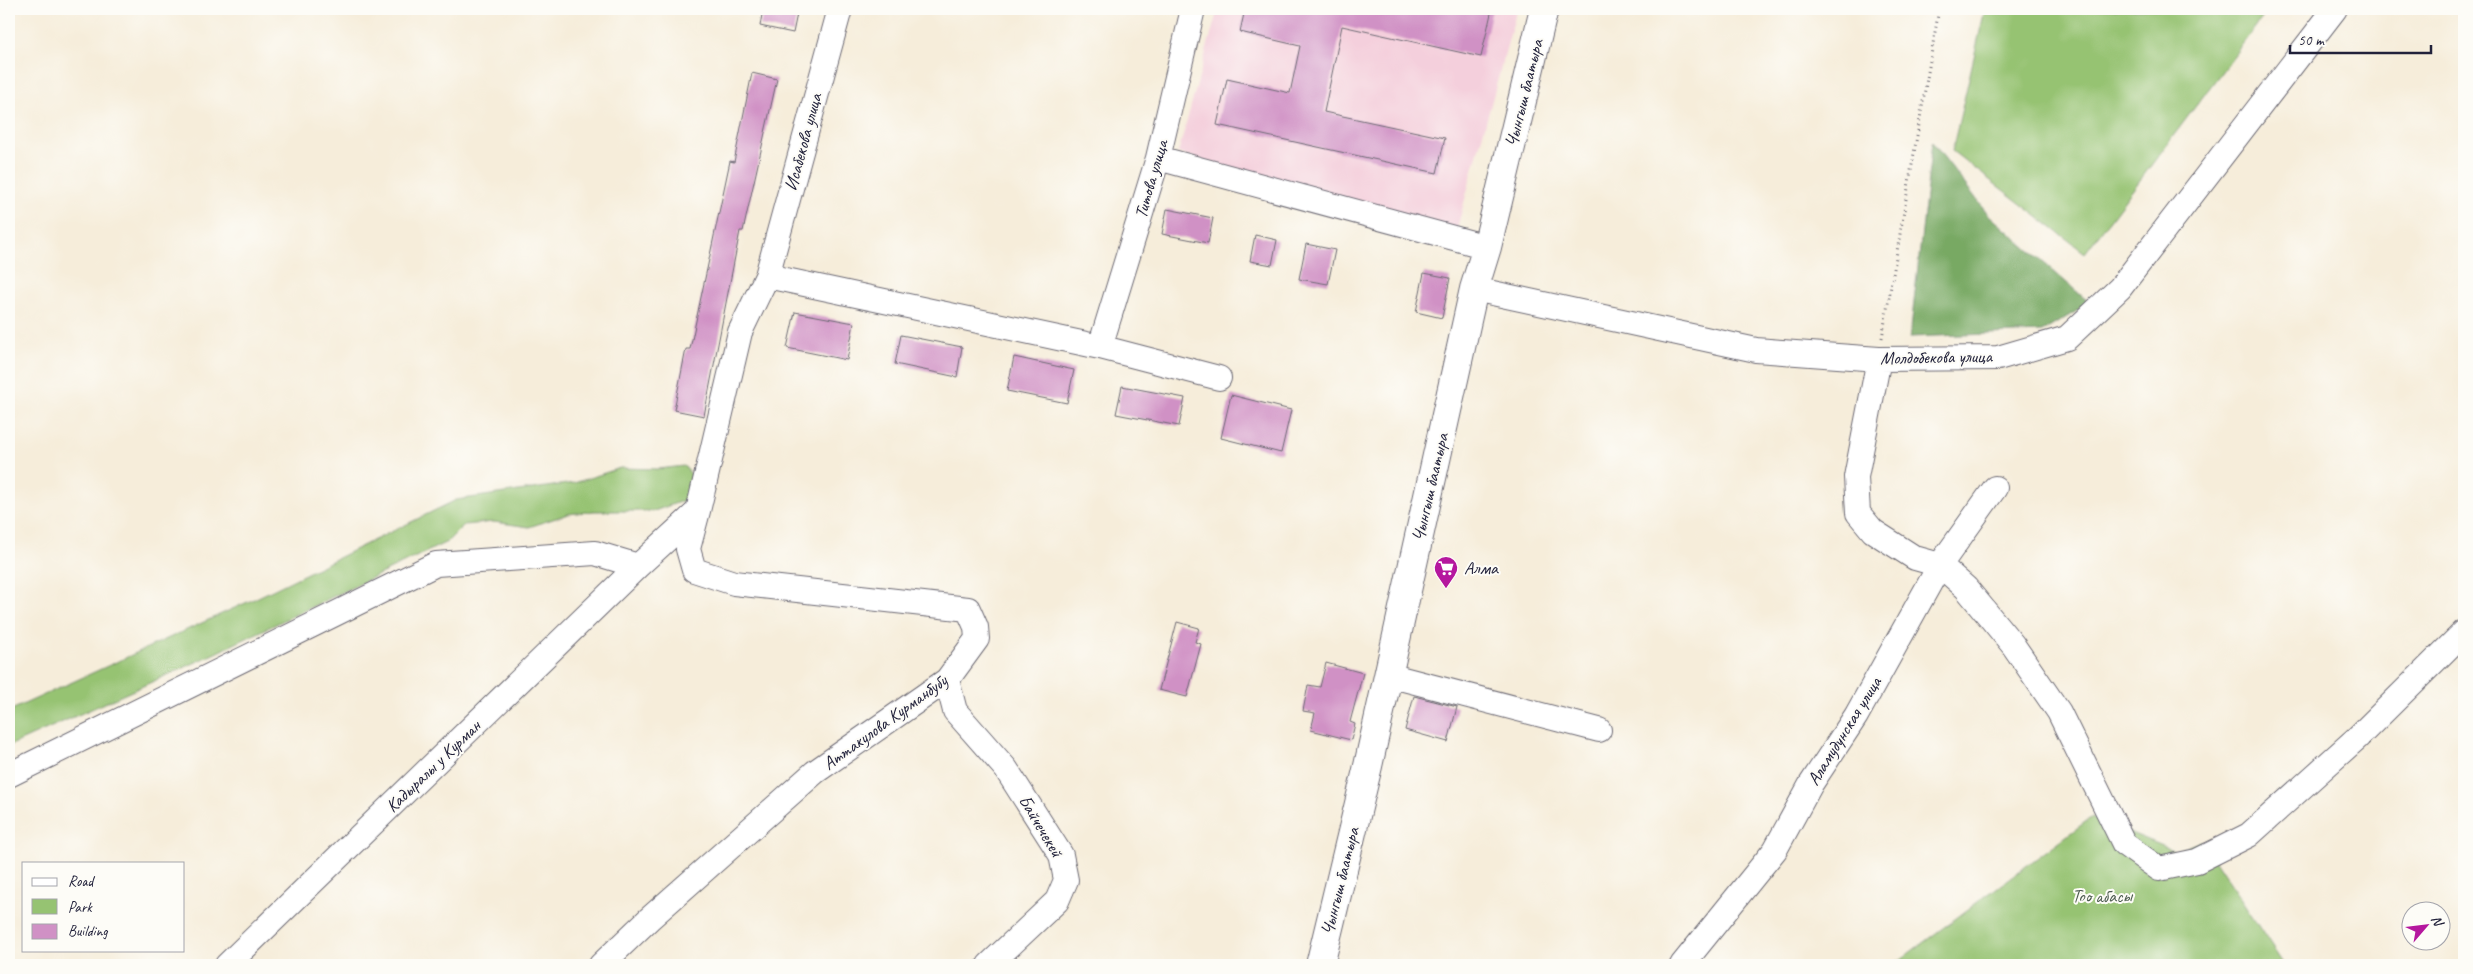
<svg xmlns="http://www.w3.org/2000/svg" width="2473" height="974" font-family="Caveat,sans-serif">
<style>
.built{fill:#f4cfdc}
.green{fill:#96c372;stroke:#5c7256}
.forest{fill:#78a964;stroke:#4d6650}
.building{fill:#d091c5}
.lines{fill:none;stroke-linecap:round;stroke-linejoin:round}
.minor-casing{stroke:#6c6973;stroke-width:26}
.major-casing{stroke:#6c6973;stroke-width:30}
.path{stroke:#6c6973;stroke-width:3;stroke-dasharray:1 4;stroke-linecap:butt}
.minor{stroke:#fff;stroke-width:24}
.major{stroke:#fff;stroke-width:28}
.labels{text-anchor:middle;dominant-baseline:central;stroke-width:4;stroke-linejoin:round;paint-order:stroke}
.street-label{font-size:18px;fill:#22223b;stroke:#fdfcf7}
.poi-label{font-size:18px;fill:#22223b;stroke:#fdfcf7;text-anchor:start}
.park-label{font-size:18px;fill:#4b5a4e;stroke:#fdfcf7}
</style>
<rect width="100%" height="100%" fill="#fdfcf7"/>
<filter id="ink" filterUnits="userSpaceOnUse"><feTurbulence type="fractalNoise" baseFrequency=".02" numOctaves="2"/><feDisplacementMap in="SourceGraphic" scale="10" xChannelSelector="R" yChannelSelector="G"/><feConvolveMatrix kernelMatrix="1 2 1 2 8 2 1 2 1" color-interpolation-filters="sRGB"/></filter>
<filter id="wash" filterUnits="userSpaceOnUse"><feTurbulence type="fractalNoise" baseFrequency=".0096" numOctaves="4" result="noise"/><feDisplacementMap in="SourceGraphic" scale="20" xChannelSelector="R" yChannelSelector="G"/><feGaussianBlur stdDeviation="1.12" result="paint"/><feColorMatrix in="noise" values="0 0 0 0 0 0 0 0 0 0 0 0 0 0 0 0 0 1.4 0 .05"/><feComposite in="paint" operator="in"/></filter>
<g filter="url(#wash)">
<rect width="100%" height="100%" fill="#f6edda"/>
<path class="built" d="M1218,9H1517L1456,232L1178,153Z"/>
<path class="green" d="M1988,9H2269L2085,253L1952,151L1984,14Z
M684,466L691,474L688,499L654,511H594L568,514L529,527L494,522L464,525L447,542L203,659L9,746V711L252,600L456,500L574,483L620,468L658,469Z
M2092,817L2175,851L2202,841L2284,965H1893Z"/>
<path class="forest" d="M1932,142L1989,215L2090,303L2042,332L1910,337Z"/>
<g id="blocks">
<path class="building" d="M763,9H798L793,33L760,26Z
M1245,9H1492L1481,57L1342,26L1324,112L1445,138L1437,173L1217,125L1227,79L1290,93L1300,46L1240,32Z
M752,73L777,79L743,231H740L704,416L674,410L686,349H690L730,161L734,162Z
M1167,209L1213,218L1208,243L1162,234Z
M1255,235L1277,240L1272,265L1250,261Z
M1306,244L1335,250L1328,284L1299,279Z
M1424,273L1450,278L1442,318L1416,312Z
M795,312L854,323L847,360L787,348Z
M901,335L962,347L957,377L895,364Z
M1014,357L1074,370L1067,403L1007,391Z
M1122,386L1185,398L1179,426L1116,414Z
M1231,395L1291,410L1281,453L1221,438Z
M1177,622L1199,628L1195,642L1201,644L1187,697L1159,690Z
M1326,663L1363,673L1350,722L1355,724L1351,740L1311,730L1315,713L1303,711L1308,685L1320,687Z
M1414,696L1457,707L1448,742L1405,730Z"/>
</g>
</g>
<g filter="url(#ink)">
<use href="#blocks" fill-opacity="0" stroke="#6c6973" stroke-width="1"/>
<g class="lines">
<g class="minor-casing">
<path id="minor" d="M1158,158L1487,247
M767,276L1100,347L1219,378
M1474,289L1756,350L1879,359L1998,358L2067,338L2120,288L2335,9
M1100,347L1158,158L1193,9
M1879,359L1856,477L1858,513L1873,531L1915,558L1940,565L1966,588L2013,645L2059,712L2124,844L2159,869L2197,861L2249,835L2358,737L2464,632
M1388,675L1599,730
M947,680L955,711L1006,769L1061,855L1066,880L1057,901L989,965
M9,775L436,564L595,553L638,566L698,511L740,332L767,276L840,9
M227,965L638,566
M601,965L649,919L815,772L947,680L977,639L976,627L968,609L734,583L694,570L688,549L698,511
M1682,965L1775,850L1811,784L1856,716L1940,565L1995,488"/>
</g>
<g class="major-casing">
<path id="major" d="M1320,965L1368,766L1474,289L1487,247L1544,9"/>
</g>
<path class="path" d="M1882,338L1939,9"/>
<use href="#minor" class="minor"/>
<use href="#major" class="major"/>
</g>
</g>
<defs>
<g id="supermarket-pin" transform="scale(1.25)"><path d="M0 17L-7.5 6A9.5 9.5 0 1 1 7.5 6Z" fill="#b5179e" stroke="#fdfcf7"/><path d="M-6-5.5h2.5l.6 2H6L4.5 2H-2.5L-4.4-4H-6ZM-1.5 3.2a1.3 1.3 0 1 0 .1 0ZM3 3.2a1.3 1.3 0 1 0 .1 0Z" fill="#fff"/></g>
</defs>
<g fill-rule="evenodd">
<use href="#supermarket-pin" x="1446" y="568"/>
</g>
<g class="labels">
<g class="street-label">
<text transform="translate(1524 93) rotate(-76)">Чынгыш баатыра</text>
<text transform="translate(803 142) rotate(-75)">Исабекова улица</text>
<text transform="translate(1151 179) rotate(-74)">Титова улица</text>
<text transform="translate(1936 357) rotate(-1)">Молдобекова улица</text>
<text transform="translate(1430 487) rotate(-77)">Чынгыш баатыра</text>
<text transform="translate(885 722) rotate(-36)">Аттакулова Курманбубу</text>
<text transform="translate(1844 731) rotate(-58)">Аламудунская улица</text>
<text transform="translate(433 766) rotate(-44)">Кадыралы у Курман</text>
<text transform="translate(1041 826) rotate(59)">Байчечекей</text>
<text transform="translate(1340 881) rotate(-76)">Чынгыш баатыра</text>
</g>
<g class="poi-label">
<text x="1464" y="568">Алма</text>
</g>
<g class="park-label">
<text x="2102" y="896">Тоо абасы</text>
</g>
</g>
<rect width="2473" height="974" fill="none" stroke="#fdfcf7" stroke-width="30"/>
<rect x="22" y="862" width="162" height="90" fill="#fdfcf7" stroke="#a5a5ac"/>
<rect x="32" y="878" width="25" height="8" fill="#ffffff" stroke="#a5a5ac"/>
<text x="68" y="886" font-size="15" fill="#22223b">Road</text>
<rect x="32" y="899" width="25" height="15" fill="#96c372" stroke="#a5a5ac"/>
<text x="68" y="912" font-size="15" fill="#22223b">Park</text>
<rect x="32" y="924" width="25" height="15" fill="#d091c5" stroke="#a5a5ac"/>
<text x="68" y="936" font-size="15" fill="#22223b">Building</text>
<g transform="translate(2426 926) rotate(62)"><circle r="24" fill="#fdfcf7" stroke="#a5a5ac"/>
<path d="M0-4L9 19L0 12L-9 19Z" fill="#b5179e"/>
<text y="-8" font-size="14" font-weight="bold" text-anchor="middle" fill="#22223b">N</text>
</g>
<path d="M2290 45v8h141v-8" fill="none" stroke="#22223b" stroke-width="2.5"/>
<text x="2298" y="45" font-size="15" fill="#22223b" stroke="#fdfcf7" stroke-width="4" paint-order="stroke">50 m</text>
</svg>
